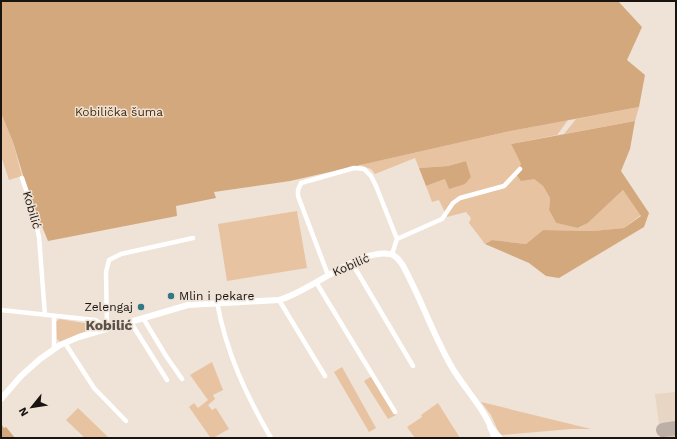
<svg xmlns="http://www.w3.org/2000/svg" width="677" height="439" font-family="'Work Sans',sans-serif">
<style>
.built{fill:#e8d5c4}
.green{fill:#e7c3a2}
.forest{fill:#d4a87d}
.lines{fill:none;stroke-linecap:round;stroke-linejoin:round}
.taxiway{stroke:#bcb0a6;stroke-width:14}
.street{stroke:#fff;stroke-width:4.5}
.secondary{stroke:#fff;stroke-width:6}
.primary{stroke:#fff;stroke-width:7}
.poi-dot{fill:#337886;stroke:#efe2d6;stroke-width:1.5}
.labels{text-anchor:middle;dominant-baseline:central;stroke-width:3;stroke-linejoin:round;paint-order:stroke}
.park-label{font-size:12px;fill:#482a07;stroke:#efe2d6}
.street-label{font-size:12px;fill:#191410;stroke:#efe2d6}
.poi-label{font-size:12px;fill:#191410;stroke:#efe2d6;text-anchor:start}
.quarter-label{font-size:14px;font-weight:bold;fill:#5b5147;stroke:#efe2d6}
</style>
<rect width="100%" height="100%" fill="#efe2d6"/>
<path class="built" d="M676,392V422L659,424L655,394Z"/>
<path class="green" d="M639,107L635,121L564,134L576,119Z
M1,113L13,142L22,176L9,180L1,156Z
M568,120L557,135L511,144L521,164L534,179L543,186L550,198L549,210L556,223L579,228L588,223L623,190L641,215L624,228L593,231L543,230L526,244L492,240L485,244L469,223L471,218L466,212L447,217L439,200L432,202L426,186L445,179L471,177L466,161L448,166L419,168L415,158L375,174L371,169L360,165L506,132Z
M297,211L307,268L227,281L218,224Z
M59,319L97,325L99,326L60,342L57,339L56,322Z
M212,362L223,390L213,395L215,399L208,405L212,410L216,408L229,429L213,438L210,437L189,407L194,403L198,408L208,400L190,375Z
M342,367L376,428L369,432L334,372Z
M372,376L396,415L388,419L364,381Z
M481,402L591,429H571L502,435L499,433L491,415Z
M438,403L460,438H415L407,427L422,417L421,415Z
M78,408L109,438H85L66,420Z
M676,433V438H660V434Z"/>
<path class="forest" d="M1,1H618L642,27L627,60L645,75L639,107L506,132L290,181L214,192L216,198L176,206L177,216L48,241L28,192L13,142L1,113Z
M635,121L630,149L621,171L649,213L644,227L559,278L546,276L529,263L485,244L492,240L526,244L543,230L593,231L624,228L641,216L623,190L588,223L578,228L556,223L549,210L550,198L543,186L534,179L521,181L516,174L521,164L511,144Z
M466,161L471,177L465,184L449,189L445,179L426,186L419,168L448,166Z
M1,424L4,428L6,427L15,438H1Z"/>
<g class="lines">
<path class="taxiway" d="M663,430L676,428"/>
<path class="street" d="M22,178L32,207L39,237L45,315
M392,254L397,239L442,219L453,203L460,198L504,186L520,169
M352,263L413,366
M328,275L298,196V190L301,183L354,168L364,169L371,176L376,186L397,239
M316,282L395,412
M279,300L325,376
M217,302C226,352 246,395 271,438
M1,310L95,320L100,323L104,329
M54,316V349
M143,318L166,356L182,379
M130,321L167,380
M107,328L106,272L109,260L121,254L193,238
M65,343L94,388L126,421"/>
<path class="secondary" d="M1,399L21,376L40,359L60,345L79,337L188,305L279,300C310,292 359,248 390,254C396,255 399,260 402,264C420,296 432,332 450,364C463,388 489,412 494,438"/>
<path class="primary" d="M491,428L499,438"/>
</g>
<g class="poi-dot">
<circle cx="171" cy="296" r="4"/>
<circle cx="141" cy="307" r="4"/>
</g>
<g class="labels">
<g class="park-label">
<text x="119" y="112">Kobilička šuma</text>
</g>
<g class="street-label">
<text transform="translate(32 210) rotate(74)">Kobilić</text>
<text transform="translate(351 265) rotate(-24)">Kobilić</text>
</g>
<g class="poi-label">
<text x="179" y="296">Mlin i pekare</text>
<text x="133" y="307" text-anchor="end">Zelengaj</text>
</g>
<g class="quarter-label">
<text x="109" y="325">Kobilić</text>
</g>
</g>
<rect width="677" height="439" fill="none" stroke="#191410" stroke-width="4"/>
<g transform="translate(32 407) rotate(240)" stroke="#efe2d6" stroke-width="3" paint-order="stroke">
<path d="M0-3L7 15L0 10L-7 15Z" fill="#191410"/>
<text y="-6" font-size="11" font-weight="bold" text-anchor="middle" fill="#191410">N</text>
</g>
</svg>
